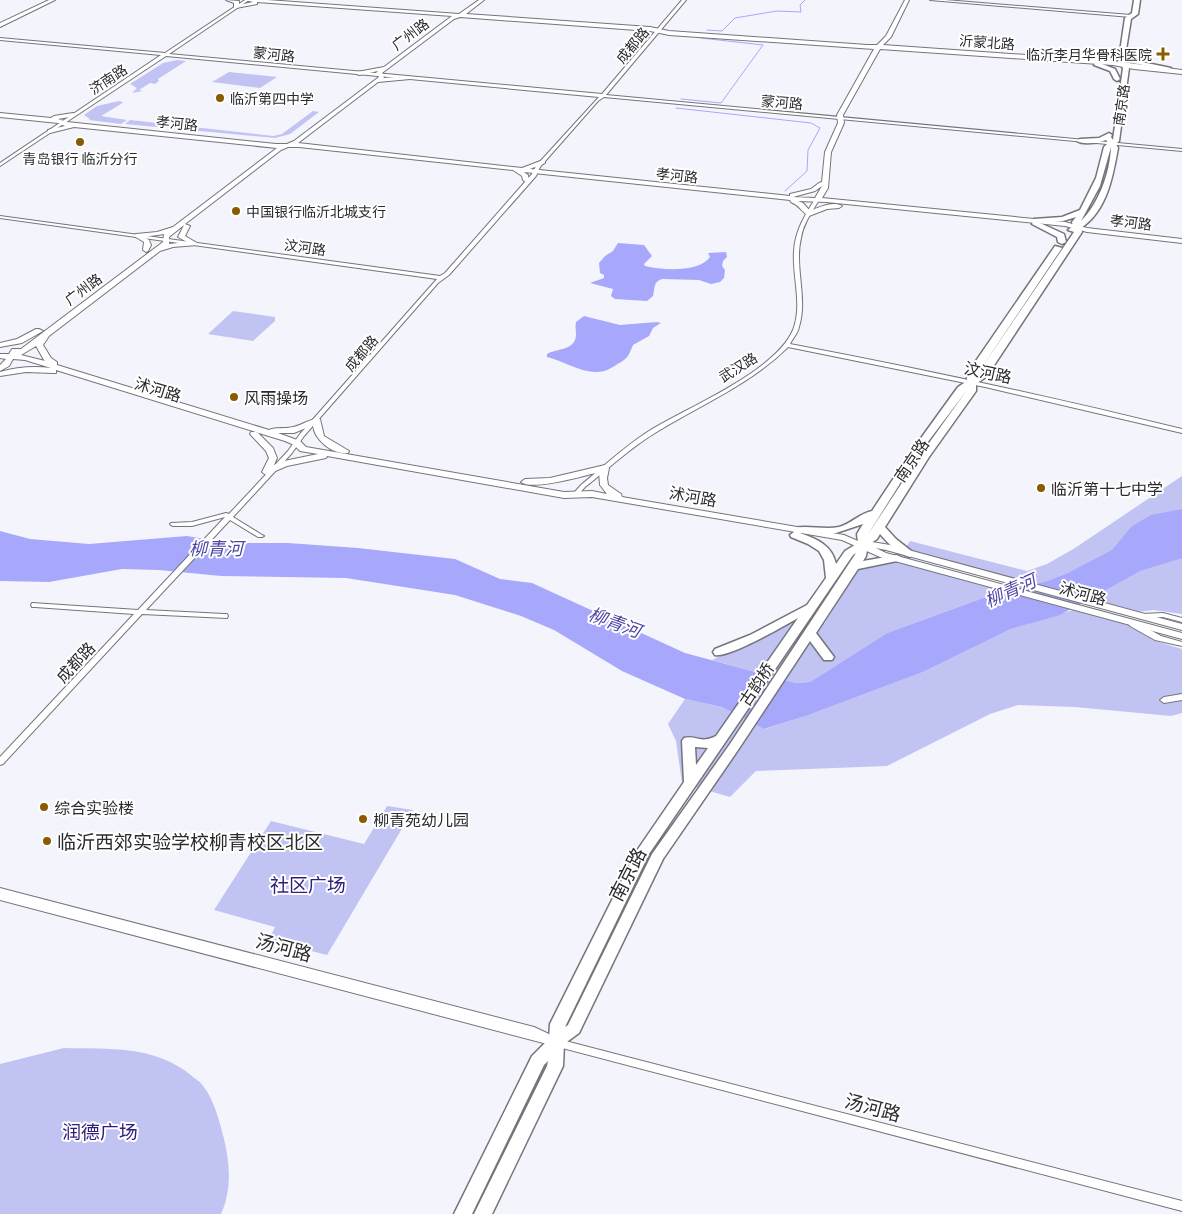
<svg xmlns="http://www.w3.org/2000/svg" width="1182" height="1214" font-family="Barlow,'Noto Sans SC',sans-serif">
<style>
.green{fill:#c1c3f3}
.water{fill:#a7a8fc}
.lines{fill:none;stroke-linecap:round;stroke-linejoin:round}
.stream{stroke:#a7a8fc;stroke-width:1}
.minor-casing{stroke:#74757c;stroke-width:2}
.major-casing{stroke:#74757c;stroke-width:2}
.highway-casing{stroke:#74757c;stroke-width:3}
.minor{fill:#fff;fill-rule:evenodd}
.major{fill:#fff;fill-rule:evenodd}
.highway{fill:#fff;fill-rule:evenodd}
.poi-dot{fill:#8a5a01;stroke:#fff;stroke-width:2}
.labels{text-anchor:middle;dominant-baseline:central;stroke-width:4;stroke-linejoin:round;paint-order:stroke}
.far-street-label{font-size:14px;fill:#2a2b2e;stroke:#fff}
.far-poi-label{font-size:14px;fill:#2a2b2e;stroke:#fff;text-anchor:start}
.street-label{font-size:16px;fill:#2a2b2e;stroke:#fff}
.poi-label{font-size:16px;fill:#2a2b2e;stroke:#fff;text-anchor:start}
.water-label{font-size:18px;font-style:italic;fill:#4f46a6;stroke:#fff}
.near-poi-label{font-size:19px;fill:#2a2b2e;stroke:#fff;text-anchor:start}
.near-street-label{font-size:19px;fill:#2a2b2e;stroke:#fff}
.near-park-label{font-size:19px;fill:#2f1e7c;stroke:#fff}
</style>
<rect width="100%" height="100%" fill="#f4f4fd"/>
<path class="green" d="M177,60L186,61L158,79L159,81L155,84L150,83L139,90L143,91L132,93L137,88L130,84L163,63Z
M229,72L277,77L260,88L212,82Z
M119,101L123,102L121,104L101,116L127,120L121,124L89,120L90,119L84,115L97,106Z
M313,111L319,112L290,134L275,138L125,124L130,120L273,136L282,134Z
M233,311L275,317V321L253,341L208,334Z
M1182,476V614L1153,610L1138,612L915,552L906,547L910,541L1027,571L1047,564L1075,548Z
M898,562L1008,591L983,598L887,633L810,682L796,683L712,660L791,622L824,624L860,567Z
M1076,609L1134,627L1155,641L1182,649V713L1171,716L1075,707L1018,705L990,714L887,766L756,771L730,797L682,783L676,741L668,724L685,699L722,707L765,729L806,716L923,672L1011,629Z
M387,806L413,810L327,955L269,940L275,927L214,910L271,821L364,844Z
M64,1048C108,1049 155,1045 192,1076C195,1079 201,1082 203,1086C214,1099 220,1123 224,1139C230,1164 232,1190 221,1214H0V1064Z"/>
<path class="water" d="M618,243L644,245L652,256L644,264L645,266C661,270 699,273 710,257L708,253L726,252L727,257L723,261L722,266L725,270L724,278L720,282L711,284L699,280L662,279C653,282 655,288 653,296L647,301L615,299L611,296L613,289L590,283L604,278V275L600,273L599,263L605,256L613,251Z
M584,316L620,325L657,322L661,323L653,328L649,336L633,345C627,360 627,358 613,367C591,381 569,362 547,357V354C557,348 575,351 576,335C576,330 575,327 576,322Z
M1182,509V558L1140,571L1060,615L1011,629L923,672L806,716L764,729L722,707L685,699L622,671L554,630L521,616L455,595L346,578L221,576L159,570L122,569L49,582L0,581V531L30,539L89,544L187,536L227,543H288L358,548L455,559L500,579L532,583L685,653L796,683L810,682L887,633L983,598L1048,581L1068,573L1112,550L1132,526L1151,515Z"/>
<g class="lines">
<path class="stream" d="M707,30L722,31L735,18L777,11L801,12L800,5L805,0
M681,99L721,103L763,45L701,38
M676,108L811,123L820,128L808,150L807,171L785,191"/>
<g class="minor-casing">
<path id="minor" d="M245,0H249L169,54L602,94L682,0H686L606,95L1182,149V151L604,97L598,101L540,167L536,176L449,275L438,283L304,436L292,453L233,517L262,535L264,536L262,537H258L230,520L146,610L224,614H227L228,616L227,618L142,614L3,764L0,765V757L134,614L35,607H32L31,605L32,603L138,610L225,517L192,526H173L171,525L170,524L171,523L192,522L226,513L229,514L288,451L300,434L437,279L0,218V216L440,276L445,273L532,174L536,166L599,97L166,56L0,166V163L161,55L0,40V38L165,53Z
M930,0H945L1131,15L1133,16L1131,17Z
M815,199L819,200C812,212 803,224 801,238C794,267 808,298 799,327C798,333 793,338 790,344C922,369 1052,397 1182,429V433L985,387L788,347C750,385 700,405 655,433C630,448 608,469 585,487L578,495H574L573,494L581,485C603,467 625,446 649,431C688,407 775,372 793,330C803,305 792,276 794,251C795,231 805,215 815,199Z
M1163,613L1182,618V622L1163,617L1142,618L1138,616L1142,614Z
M1130,622H1136L1161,636L1182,642V646L1155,640L1130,626L1129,624Z
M1182,694V700L1164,703L1160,700L1164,697Z
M0,888L534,1027L549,1034L550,1037L1182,1201V1211L0,900Z"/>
</g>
<g class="major-casing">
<path id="major" d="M49,0H55L0,27V23Z
M226,0L239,1V5L253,2L245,0H267L459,14L479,0H484L466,14L650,27L669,31L867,45H877L886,36L905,0H909L891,37L883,45L1113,61L1182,70V74L1134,69L1113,65L880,49L843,115L844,123L831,152L828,188L822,198L1065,222L1087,228L1182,239V243L1087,232L1065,226L826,202L798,201L803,203L810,211C820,207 833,201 842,206L839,208L827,209L809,216C802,213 801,206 791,202L790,200L524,172L528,175L529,180L526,182L523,180L522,176L513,170L299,147H288L281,150L185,224L190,226L185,236L197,243V245L173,247L160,251L49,336L43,345L51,358L57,362V365L269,430C276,427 285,429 293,427C303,425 310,418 320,419L324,436L349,451L348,453C333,455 314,440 313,425L294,433H278L300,441L306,447L564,492L592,491L607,494L600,485L599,472C584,476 532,491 521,482L525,479L550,478L605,465L609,468L607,478L608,485L621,494L622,497L844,535L867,545L872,542L890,545L1182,624V630L886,550L876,548L886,553L1182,633V639L880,557L842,540L592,497L564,498L327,456L326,458L287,466L266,475L262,472L269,458L266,451L250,434L251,432H257L273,448L277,458L274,465L284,461L318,454L300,451L294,445L285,441L56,370V373H53L26,372L0,376V372C17,367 34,366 51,368L25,360L13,359L9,366L0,371V365L6,359L0,358V354H9L12,349H21L163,242L164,234L144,237L149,240L151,245L148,251L146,252L143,250L144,242L134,236L136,234L157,232L173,227L277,148L74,127L50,133L48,132V130L65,126L58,123L0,117V113L51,118L54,116L73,113L75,114V116L58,119L67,122L276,144H287L294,141L379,77L376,73L378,71L359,75L357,74V72L384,67L452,16L257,2V4L236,8L234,7V3ZM460,17L650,31L669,35L874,49L837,115L838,123L825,152L822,182L819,183L811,189L790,194V196L530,169L545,163V161L543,160L522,168L298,143L378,82L410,79V77L408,76L384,78L382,73L454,19ZM822,186L815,198L793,197L815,191ZM184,225L178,237L187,242L169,244V237ZM36,346L44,360L45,361L21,355Z
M36,329H39L43,331L22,343L0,347V343L17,339Z"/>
</g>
<g class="highway-casing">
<path id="highway" d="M1134,0H1140L1138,14L1131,19L1124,62L1129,68L1119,141L1116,144L1118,148C1113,176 1107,211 1081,228L1082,232L987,376L976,384V391L929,457L885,527L896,539L915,554L910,557C898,554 888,543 880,534L877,539L868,545L866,556L863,561L897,555L902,558L897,561L858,569L816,633L834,657L832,660H824L810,641L738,750L663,859L579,1033L564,1044L563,1066L492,1214H474L547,1066L548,1061L544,1065L472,1214H454L532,1056L549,1039L550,1024L636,852L684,782L682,741L684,738C696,735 700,744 716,736L798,618C784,626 729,658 715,655L713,652L715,649L750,635L807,605L826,578L824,560L819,551L808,544L791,537L790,535L794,532L793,530L794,528C809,525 824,530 839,527C851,524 860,513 872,511L911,452L958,387L967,381V374L1055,246L1062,248L976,376L1074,232L1068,230L1073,226L1072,222L1076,217L1063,221L1040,223L1064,234L1066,242L1062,244L1058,242L1057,237L1032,224L1034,219L1062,217L1080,210L1096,178L1104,147L1108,143L1106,140C1098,143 1083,145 1077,141L1080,139L1099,138L1109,133L1112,135L1111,137L1113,140L1123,68L1118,62L1119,58L1111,62H1097L1115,69L1120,79L1117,81L1114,79L1110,71L1094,65L1095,63L1086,61C1098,55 1105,61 1120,52L1125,18L1132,13ZM1111,147C1110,173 1099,203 1081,221L1100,186ZM967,390L919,457L867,536L918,455ZM863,524L857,534L858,543L845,551L836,564C832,545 817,539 800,533H836ZM856,553L730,744L652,854L568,1025L565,1027L649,854L853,555ZM695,747L708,748L696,765Z
M1129,51L1137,61L1171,68L1168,70L1133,63L1126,53Z"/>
</g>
<use href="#minor" class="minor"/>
<use href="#major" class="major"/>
<use href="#highway" class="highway"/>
</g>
<g class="poi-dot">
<path d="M1160.5 46.5h5v5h5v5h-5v5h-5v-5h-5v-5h5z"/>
<circle cx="220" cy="98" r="5"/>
<circle cx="80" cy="142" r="5"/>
<circle cx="236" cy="211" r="5"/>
<circle cx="234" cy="397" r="5"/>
<circle cx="1041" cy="488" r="5"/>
<circle cx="44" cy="807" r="5"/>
<circle cx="363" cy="819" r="5"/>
<circle cx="47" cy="841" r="5"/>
</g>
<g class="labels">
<g class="far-street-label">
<text transform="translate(410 34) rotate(-37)">广州路</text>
<text transform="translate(987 42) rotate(4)">沂蒙北路</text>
<text transform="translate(632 45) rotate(-50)">成都路</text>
<text transform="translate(274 54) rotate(6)">蒙河路</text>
<text transform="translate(108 79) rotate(-33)">济南路</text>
<text transform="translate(782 102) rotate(5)">蒙河路</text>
<text transform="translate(1121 105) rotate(-82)">南京路</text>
<text transform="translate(177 123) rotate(6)">孝河路</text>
<text transform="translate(677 175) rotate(6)">孝河路</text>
<text transform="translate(1131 222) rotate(7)">孝河路</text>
<text transform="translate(305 247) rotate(8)">汶河路</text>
<text transform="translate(83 289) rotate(-37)">广州路</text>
<text transform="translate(361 353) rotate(-49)">成都路</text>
<text transform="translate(738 367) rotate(-32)">武汉路</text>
</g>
<g class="far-poi-label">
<text x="1152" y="54" text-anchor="end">临沂李月华骨科医院</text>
<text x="230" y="98">临沂第四中学</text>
<text x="80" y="158" text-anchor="middle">青岛银行 临沂分行</text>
<text x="246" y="211">中国银行临沂北城支行</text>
</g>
<g class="street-label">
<text transform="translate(988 372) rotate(12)">汶河路</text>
<text transform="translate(158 389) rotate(17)">沭河路</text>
<text transform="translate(911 460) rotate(-56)">南京路</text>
<text transform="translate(693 496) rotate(10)">沭河路</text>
<text transform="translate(1083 593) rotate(15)">沭河路</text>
<text transform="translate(75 662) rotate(-47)">成都路</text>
<text transform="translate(756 684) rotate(-56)">古韵桥</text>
</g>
<g class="poi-label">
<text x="244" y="397">风雨操场</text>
<text x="1051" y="488">临沂第十七中学</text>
<text x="54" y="807">综合实验楼</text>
<text x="373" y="819">柳青苑幼儿园</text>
</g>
<g class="water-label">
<text x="216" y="548">柳青河</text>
<text transform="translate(1010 590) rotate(-24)">柳青河</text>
<text transform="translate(615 622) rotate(20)">柳青河</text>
</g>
<g class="near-poi-label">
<text x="57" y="841">临沂西郊实验学校柳青校区北区</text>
</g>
<g class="near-street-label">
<text transform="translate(627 874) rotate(-63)">南京路</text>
<text transform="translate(284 947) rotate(15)">汤河路</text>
<text transform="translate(873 1107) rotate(15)">汤河路</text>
</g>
<g class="near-park-label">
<text x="308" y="884">社区广场</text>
<text x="100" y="1131">润德广场</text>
</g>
</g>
</svg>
